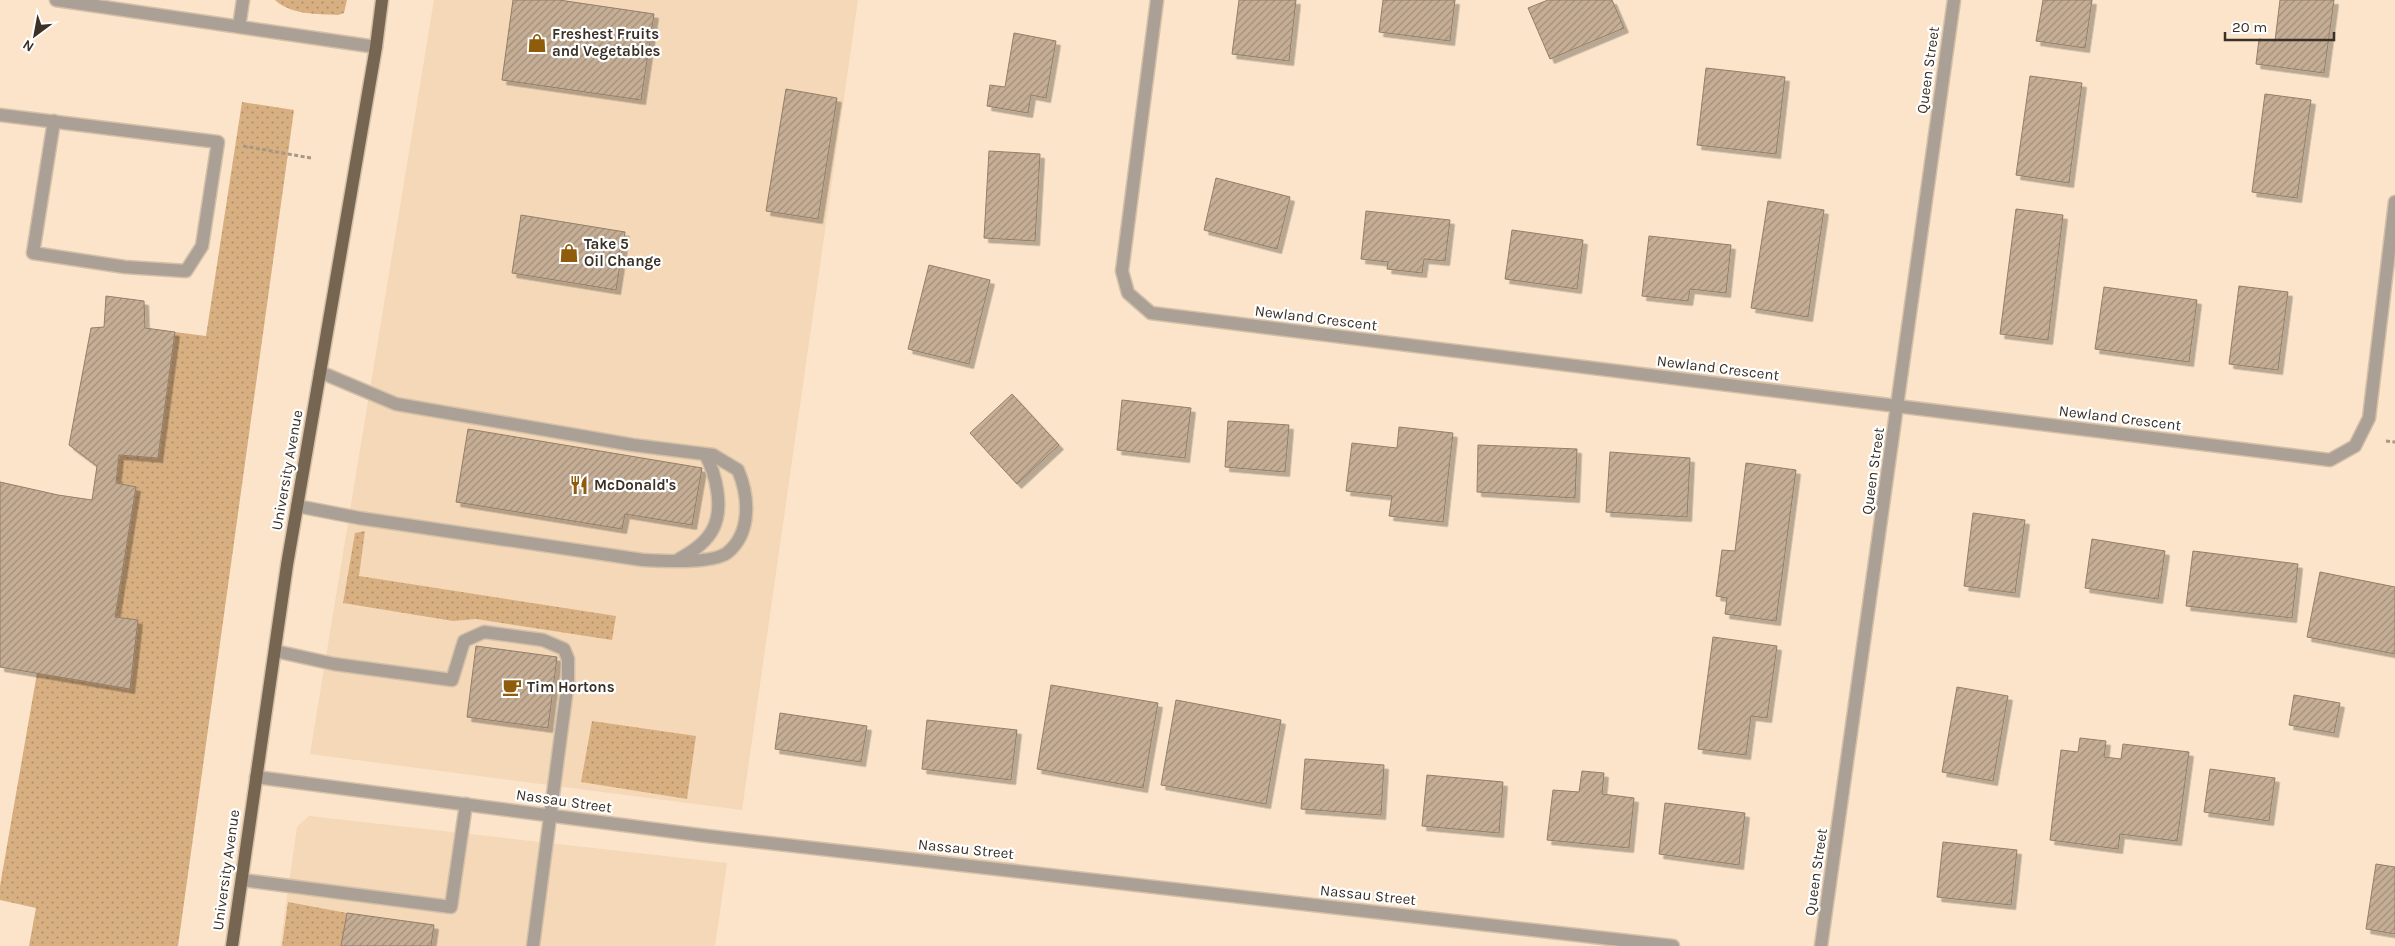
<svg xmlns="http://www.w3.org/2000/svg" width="2395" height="946" font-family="Karla,sans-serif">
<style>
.built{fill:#f4d8b8}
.grass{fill:url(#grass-dots)}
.building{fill:url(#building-hatch);stroke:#937e66;filter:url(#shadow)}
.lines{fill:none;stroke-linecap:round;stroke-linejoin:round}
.service-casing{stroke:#d4c0a8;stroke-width:15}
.minor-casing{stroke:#d4c0a8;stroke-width:15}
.tertiary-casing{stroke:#d4c0a8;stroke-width:15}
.primary-casing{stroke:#d4c0a8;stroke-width:15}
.path{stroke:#a99784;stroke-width:3;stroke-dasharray:4 2.5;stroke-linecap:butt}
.service{stroke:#aaa095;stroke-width:12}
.minor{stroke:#aaa095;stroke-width:12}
.tertiary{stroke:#aaa095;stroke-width:12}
.primary{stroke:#766551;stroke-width:12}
.labels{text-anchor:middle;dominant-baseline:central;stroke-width:4.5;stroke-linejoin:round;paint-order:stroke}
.poi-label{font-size:15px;font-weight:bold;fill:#3a3026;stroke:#fff;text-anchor:start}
.street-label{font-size:15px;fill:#3a3026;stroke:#fff}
</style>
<defs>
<pattern id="grass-dots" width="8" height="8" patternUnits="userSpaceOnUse" patternTransform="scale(1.25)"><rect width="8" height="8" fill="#d8af81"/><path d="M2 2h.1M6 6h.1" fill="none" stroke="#b08f69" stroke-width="1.8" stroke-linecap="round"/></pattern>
<pattern id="building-hatch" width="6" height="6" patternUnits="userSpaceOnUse" patternTransform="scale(1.25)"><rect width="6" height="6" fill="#c5ae95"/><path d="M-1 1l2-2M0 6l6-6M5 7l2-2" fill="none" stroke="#a18e79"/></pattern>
<filter id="shadow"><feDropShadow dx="4.5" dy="4.5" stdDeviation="0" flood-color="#0004"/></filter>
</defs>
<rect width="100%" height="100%" fill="#fbe4c9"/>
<path class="built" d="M434,0H858L742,810L310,754Z
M309,816L727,863L715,946H280L297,827Z"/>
<path class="grass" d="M275,0H347L344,13L338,15C317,14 291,15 275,0Z
M242,102L294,110L178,946H29L36,908L0,900V886L37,673L130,688L138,620L115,617L136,487L116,483L119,455L158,458L175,332L206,336Z
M365,531L359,576L616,616L612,640L476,619L453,621L343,603L355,533Z
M592,721L696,736L687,799L581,782Z
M288,902L347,913L341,946H282Z"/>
<path class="building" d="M513,0H559L654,14L641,100L502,80Z
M1239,0H1296L1289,61L1232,54Z
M1383,0H1455L1450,41L1379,32Z
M1548,0H1612L1624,28L1550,59L1528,8Z
M2043,0H2092L2085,48L2036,41Z
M2280,0H2334L2324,73L2256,64L2259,39L2275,41Z
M1014,33L1056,41L1046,98L1031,95L1028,113L987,106L990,85L1005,87Z
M1706,68L1785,77L1776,154L1697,145Z
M2030,76L2082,83L2069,183L2016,175Z
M786,89L837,98L818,219L766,211Z
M2265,94L2311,100L2297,198L2252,192Z
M989,151L1040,154L1035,241L984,238Z
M1216,178L1290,197L1277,249L1204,230Z
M1768,201L1824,210L1808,317L1751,308Z
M2016,209L2063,215L2048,340L2000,334Z
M1366,211L1450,220L1445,261L1424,259L1422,273L1387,269L1388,262L1361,259Z
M521,215L625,232L616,290L512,273Z
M1512,230L1583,240L1577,289L1505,279Z
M1649,236L1731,245L1726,293L1690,289L1688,301L1642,296Z
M929,265L990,280L969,364L908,349Z
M2239,286L2288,292L2278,370L2229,364Z
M2104,287L2197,300L2189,362L2095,349Z
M106,296L144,301L145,328L175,332L158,458L119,455L116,483L136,487L115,617L138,620L130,689L0,667V482L58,495L92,500L97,466L69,445L91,328L104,327Z
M1012,394L1059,445L1017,484L970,433Z
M1122,400L1191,408L1185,458L1117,450Z
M1228,421L1289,425L1285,472L1225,467Z
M1399,427L1453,433L1443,522L1389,516L1392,496L1346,491L1352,443L1397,448Z
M468,429L702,468L692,525L625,514L622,529L456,502Z
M1478,445L1577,449L1575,498L1477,492Z
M1610,452L1690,458L1687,517L1606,512Z
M1746,463L1796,470L1776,621L1725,614L1727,598L1716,596L1722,550L1735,551Z
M1973,513L2025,520L2015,593L1964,586Z
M2092,539L2165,551L2158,599L2085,588Z
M2193,551L2298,564L2292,618L2186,606Z
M2320,572L2395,587V654L2307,637Z
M1713,637L1777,646L1767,718L1751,716L1746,755L1698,749Z
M476,646L557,657L548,728L467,717Z
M1051,685L1158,703L1143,788L1037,769Z
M1957,687L2008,696L1993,781L1942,772Z
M2294,695L2340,703L2334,733L2289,725Z
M1176,700L1281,720L1266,804L1161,785Z
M780,713L867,726L861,762L775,749Z
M927,720L1017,730L1011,780L922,769Z
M2080,738L2106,741L2104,757L2121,759L2123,744L2189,752L2177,841L2120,834L2118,849L2050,840L2061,750L2078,752Z
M1305,759L1384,765L1381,815L1301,809Z
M2210,769L2275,778L2269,821L2204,812Z
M1582,771L1604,773L1602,794L1634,798L1629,848L1547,840L1553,790L1579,792Z
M1427,775L1503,782L1499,833L1422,826Z
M1665,803L1745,813L1739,865L1659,854Z
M1943,842L2017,850L2011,905L1937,897Z
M2376,864L2395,867V934L2366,929Z
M347,913L434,925L431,946H341Z"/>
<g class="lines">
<g class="service-casing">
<path id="service" d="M56,0L376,47
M239,27L243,0
M0,115L218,142L202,246L186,271L125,267L33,253L54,121
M297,506L359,518L643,560C661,561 712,564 727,553C752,533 749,496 738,470L713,455L633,445L396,404L320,372
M679,559C692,552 706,543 713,529C724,507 716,474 705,454
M275,651L334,664L452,680L464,641L484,632L543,640L564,649L568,659V681L533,946
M243,880L451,907L466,804"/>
</g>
<g class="minor-casing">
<path id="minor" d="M1157,0L1122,271L1128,293L1151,313L2330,460L2355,446L2369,418L2395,202"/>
</g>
<g class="tertiary-casing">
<path id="tertiary" d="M256,777L707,836L1673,946
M1821,946L1954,0"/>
</g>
<g class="primary-casing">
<path id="primary" d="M232,946L287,565L376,47L382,0"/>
</g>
<path class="path" d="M243,146L311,158
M2386,441L2395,442"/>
<use href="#service" class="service"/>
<use href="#minor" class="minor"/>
<use href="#tertiary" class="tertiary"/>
<use href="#primary" class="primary"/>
</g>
<defs>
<g id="shop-bare" transform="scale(1.5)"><path d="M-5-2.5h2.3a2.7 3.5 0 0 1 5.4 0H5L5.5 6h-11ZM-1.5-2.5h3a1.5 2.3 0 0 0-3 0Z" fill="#8f5c0c" stroke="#fff" stroke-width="2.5" paint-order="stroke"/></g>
<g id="restaurant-bare" transform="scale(1.5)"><path d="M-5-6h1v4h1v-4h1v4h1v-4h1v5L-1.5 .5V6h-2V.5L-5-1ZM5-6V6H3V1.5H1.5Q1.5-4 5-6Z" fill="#8f5c0c" stroke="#fff" stroke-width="2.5" paint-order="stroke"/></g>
<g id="cafe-bare" transform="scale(1.5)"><path d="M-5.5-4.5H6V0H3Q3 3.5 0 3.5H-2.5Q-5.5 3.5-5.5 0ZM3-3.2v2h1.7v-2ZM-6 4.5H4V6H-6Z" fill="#8f5c0c" stroke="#fff" stroke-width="2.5" paint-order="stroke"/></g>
</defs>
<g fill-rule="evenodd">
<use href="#shop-bare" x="537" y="43"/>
<use href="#shop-bare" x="569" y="253"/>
<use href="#restaurant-bare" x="579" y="485"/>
<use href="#cafe-bare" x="512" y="687"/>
</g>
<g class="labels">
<g class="poi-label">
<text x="552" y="34">Freshest Fruits<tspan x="552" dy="17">and Vegetables</tspan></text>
<text x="584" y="244">Take 5<tspan x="584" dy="17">Oil Change</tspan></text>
<text x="594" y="485">McDonald's</text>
<text x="527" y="687">Tim Hortons</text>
</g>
<g class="street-label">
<text transform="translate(1928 70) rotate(-82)">Queen Street</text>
<text transform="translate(1316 318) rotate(7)">Newland Crescent</text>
<text transform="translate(1718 368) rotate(7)">Newland Crescent</text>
<text transform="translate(2120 418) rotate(7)">Newland Crescent</text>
<text transform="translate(287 470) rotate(-80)">University Avenue</text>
<text transform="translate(1873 471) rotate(-82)">Queen Street</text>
<text transform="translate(564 801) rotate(8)">Nassau Street</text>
<text transform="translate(966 849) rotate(6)">Nassau Street</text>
<text transform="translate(226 870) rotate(-82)">University Avenue</text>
<text transform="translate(1816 872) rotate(-82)">Queen Street</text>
<text transform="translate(1368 895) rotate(6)">Nassau Street</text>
</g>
</g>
<g transform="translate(35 35) rotate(212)" stroke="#ffffff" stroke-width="4" paint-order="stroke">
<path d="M0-4L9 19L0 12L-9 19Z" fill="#3a3026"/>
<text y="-8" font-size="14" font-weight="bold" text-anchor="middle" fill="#3a3026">N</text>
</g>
<path d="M2225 32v8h109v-8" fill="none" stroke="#3a3026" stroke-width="2.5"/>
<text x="2232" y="32" font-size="15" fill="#3a3026" stroke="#ffffff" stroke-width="4" paint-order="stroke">20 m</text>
</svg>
